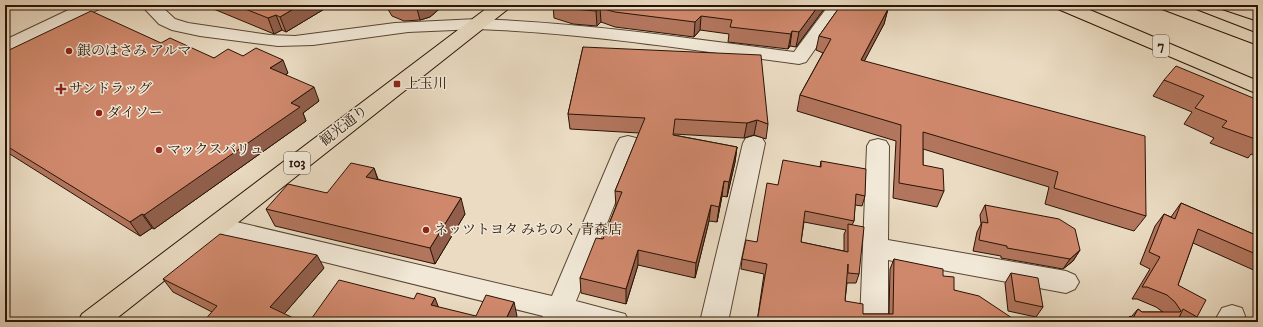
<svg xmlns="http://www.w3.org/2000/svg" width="1263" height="327" font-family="'IM FELL DW Pica','Noto Serif JP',serif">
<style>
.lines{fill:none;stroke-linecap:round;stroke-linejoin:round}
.minor-casing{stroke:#594534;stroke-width:2}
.tertiary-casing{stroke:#594534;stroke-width:2}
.trunk-casing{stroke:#291304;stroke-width:2}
.motorway-casing{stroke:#291304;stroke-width:2}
.minor{fill:#f1e8d7;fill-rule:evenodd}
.tertiary{fill:#f1e8d7;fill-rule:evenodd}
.trunk{fill:#eadbc2;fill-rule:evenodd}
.motorway{fill:#eadbc2;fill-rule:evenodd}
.wall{fill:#b2755d;stroke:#291304;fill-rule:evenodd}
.shaded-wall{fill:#915f4c;stroke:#291304}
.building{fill:#cf886c;stroke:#291304}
.poi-dot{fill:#8f2418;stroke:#f1e8d7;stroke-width:1.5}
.labels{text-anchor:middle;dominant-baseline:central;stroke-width:3;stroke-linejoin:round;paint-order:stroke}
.shield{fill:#f1e8d7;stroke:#655343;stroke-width:1}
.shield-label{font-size:13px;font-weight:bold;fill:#291304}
.poi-label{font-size:14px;fill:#291304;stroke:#f1e8d7;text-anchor:start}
.street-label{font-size:14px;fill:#291304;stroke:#f1e8d7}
</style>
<rect width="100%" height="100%" fill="#eadbc2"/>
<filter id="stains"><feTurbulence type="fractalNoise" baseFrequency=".005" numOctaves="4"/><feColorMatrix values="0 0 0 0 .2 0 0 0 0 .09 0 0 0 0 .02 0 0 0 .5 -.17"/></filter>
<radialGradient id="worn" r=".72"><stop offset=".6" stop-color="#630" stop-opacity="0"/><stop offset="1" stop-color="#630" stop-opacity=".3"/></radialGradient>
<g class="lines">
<g class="minor-casing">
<path id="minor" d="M79,5H101L99,9L11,51L5,52V40Z
M829,5H846L806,62L799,64C692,50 585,33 477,29L471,28L468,24L471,20L477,19C584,23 688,38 794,52Z
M628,136L636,138L639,143L576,301L625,314L629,322H540L543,316L215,235L207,232L203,226L207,220L215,217L552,296L617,143L620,138Z
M754,136L762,138L765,143L728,322H700L743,143L746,138Z
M878,139L886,141L889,146L888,240L1066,271L1075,275L1079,282L1075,289L1066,293L888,260V322H860L867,146L870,141Z
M1232,305L1242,308L1245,316L1243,322H1214L1222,308Z"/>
</g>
<g class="tertiary-casing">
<path id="tertiary" d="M141,5H160L175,19L188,23L270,35L295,36L395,23L477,19L483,20L486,24L483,28L477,29L408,32L313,45L278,46L200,36L172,30L159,24Z"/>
</g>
<g class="trunk-casing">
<path id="trunk" d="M491,5H510L508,9L112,322H78L82,314Z
M1056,5H1078L1258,81V94L1058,9Z
M1220,5H1244L1258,10V21L1222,9Z"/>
</g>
<g class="motorway-casing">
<path id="motorway" d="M1160,5H1183L1258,34V45L1162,9Z"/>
</g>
<use href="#minor" class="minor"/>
<use href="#tertiary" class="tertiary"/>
<use href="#trunk" class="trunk"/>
<use href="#motorway" class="motorway"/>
</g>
<path class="wall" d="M204,5H331L286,32L282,30L274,34Z
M384,5H444L430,17L420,20L404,21L392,16L386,6Z
M553,5H827L796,47L790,46L788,49L728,42L729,34L700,30L694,37L615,27L601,22L597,26L573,24L554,18Z
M841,5H889L884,24L864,61L1146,216L1134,231L1045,204L1049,187L923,149V165L944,191L937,207L893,198L896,141L797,111L800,95L823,53L816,50L819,36Z
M583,47L768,124L766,139L754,135L744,138L674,134V135L737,147L735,162L727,197L722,196L717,222L709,221L695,278L638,265L626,304L581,293L580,278L603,239L616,206L615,191L639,133L570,129L568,114Z
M5,52L214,58L243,56L288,73L286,75L319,101L303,113L306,121L154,229L152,228L140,236L5,151Z
M1164,80L1258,100V157L1251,154L1248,158L1210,143L1214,138L1184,124L1192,112L1153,96Z
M821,161L865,196L862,206L855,205L854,221L852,225L859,274L856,283H847L845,301L863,314H889L890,269L894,259L943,276L954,290L1018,322H757L764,274L741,269L742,259L757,242L778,185L820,167ZM804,222L846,230L844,234V251L801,242Z
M374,168L378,179L465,214L435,264L275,226L266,209L327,193Z
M1181,203L1258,236V272L1193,243L1178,285L1197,317L1192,322H1124L1130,316L1131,317L1138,309L1142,312H1163L1156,307L1137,299H1132L1150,269L1140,264L1155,226L1164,214L1171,217Z
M985,205L1080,250L1073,261L1063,269L1001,258V256L973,251L977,232L981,224L980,215Z
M324,268L284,314L212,312L173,292L163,279Z
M1011,273L1043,307L1036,317L1008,311L1005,283Z
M1256,318L1258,322H1252Z"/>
<path class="shaded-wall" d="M300,5H331L286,32L280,17Z
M416,5H444L430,17L420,20Z
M819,5H827L796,47L799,32Z
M885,5H889L887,11L880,23Z
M600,8L601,22L597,26L596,11Z
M888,9L884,24L857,75L861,60Z
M276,15L282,30L274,34L268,18Z
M701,16L700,30L694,37L695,22Z
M792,31L790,46L788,49L791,34Z
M283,60L288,73L276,81L270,68Z
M314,87L319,101L303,113L306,121L154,229L144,215L291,103Z
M757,120L754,135L744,138L747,123Z
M737,147L735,162L727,197L729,182Z
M374,168L379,184L366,177Z
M724,181L722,196L717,222L719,207Z
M461,198L465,214L435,264L430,248Z
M711,205L709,221L695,278L696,263Z
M142,214L152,228L140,236L130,222Z
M638,250V265L626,304V289Z
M1080,250L1073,261L1063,269L1070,259Z
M317,255L324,268L278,321L270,307Z
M435,298L440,311L431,305Z
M514,302L517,316L514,322H507L506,319Z"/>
<path class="building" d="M235,5H300L280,17L276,15L268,18Z
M398,5H415L400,6Z
M558,5H819L799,32L792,31L791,34L730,27L732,20L701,16L695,22L615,12L600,8L596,11L572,9Z
M841,5H886L884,8L888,9L861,60L1145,136L1146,216L1054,188L1058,172L923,132V165L943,169L944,191L899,183L901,125L800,95L831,39L819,36Z
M91,11L161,43L170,38L214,58L228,49L243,56L256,48L283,60L270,68L314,87L291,103L300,107L144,215L142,214L130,222L5,145V52Z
M583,47L761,55L768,124L757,120L747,123L675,119L673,135L737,147L729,182L724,181L719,207L711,205L696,263L638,250L626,289L580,278L596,238L603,239L622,192L615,191L645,118L568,114Z
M1176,66L1258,100V140L1222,127L1227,121L1195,108L1204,96L1164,80Z
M783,160L821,167V161L866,169L865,196L856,194L854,221L805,211L801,242L848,252V224L864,227L859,274L848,273V264L845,301L863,304V314H893L894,259L943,269V276L954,277V290L979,296L1018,322H1001L990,320L991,322H867L860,320V322H757L767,264L742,259L746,240L757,242L767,183L778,185Z
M351,163L374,168L366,177L461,198L430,248L266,209L288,184L327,193Z
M1181,203L1258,236V255L1198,229L1178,285L1206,300L1197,317L1183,309L1177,322H1125L1130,316L1133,318L1138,309L1142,312H1180L1181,311L1175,302L1167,295L1147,287H1142L1160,257L1149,252L1164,214L1175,219Z
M985,205L1059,219L1075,229L1080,250L1070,259L1007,248V246L979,240L982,222L988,223Z
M220,234L317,255L270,307L302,322H203L217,306L163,279Z
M1011,273L1038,278L1043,307L1015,301Z
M339,280L414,299L417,293L435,298L431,305L476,316L486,295L514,302L506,319L512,321V322H309Z
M1256,318L1258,319V322H1256Z
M113,319L118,322H110Z"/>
<g class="poi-dot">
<circle cx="69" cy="51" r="4"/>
<rect x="393" y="80" width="8" height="8" rx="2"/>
<path d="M59 83h4v4h4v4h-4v4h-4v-4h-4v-4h4z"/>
<circle cx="99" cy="113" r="4"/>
<circle cx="159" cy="150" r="4"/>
<circle cx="426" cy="230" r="4"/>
</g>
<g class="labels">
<g class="shield">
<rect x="1153" y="35" width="16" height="22" rx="3"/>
<rect x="284" y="152" width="26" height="22" rx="3"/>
</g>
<g class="shield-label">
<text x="1161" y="46">7</text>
<text x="297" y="163">103</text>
</g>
<g class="poi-label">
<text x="77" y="51">銀のはさみ アルマ</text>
<text x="405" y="84">上玉川</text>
<text x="69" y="89">サンドラッグ</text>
<text x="107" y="113">ダイソー</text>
<text x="167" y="150">マックスバリュ</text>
<text x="434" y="230">ネッツトヨタ みちのく 青森店</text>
</g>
<g class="street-label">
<text transform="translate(344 126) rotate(-38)">観光通り</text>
</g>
</g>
<rect width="1263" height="327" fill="none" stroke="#eadbc2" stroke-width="20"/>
<rect x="6" y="6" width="1251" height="315" fill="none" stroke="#291304" stroke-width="2"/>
<rect x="10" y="10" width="1243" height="307" fill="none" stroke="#291304"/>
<rect width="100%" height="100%" filter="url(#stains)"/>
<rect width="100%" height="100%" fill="url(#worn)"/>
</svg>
